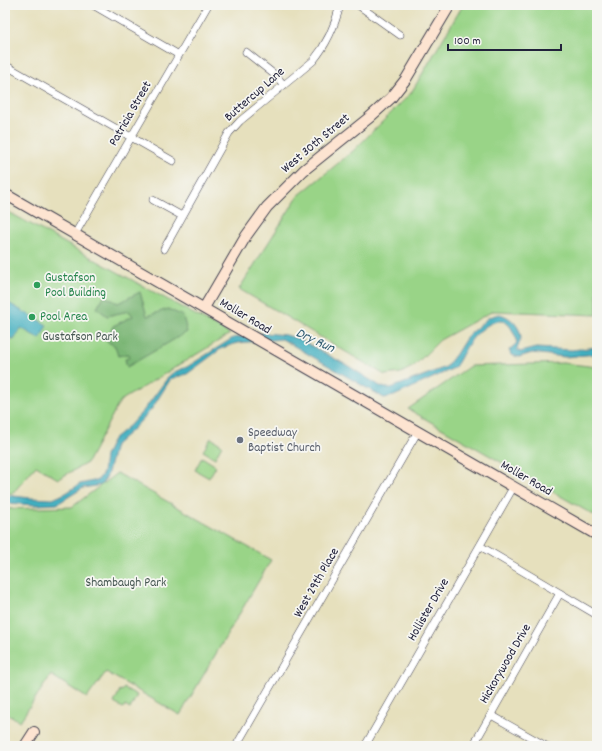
<svg xmlns="http://www.w3.org/2000/svg" width="602" height="751" font-family="Dekko,sans-serif">
<style>
.green{fill:#99d487;stroke:#5e7b61}
.forest{fill:#7ab674;stroke:#4e6c58}
.water{fill:#41aebf;stroke:#32687d}
.lines{fill:none;stroke-linecap:round;stroke-linejoin:round}
.street-casing{stroke:#3f3e4e;stroke-width:8}
.secondary-casing{stroke:#3f3e4e;stroke-width:12}
.street{stroke:#fff;stroke-width:7}
.secondary{stroke:#fde4d1;stroke-width:10}
.leisure-dot{fill:#2e9e5b;stroke:#f6f6f2;stroke-width:1.5}
.worship-dot{fill:#6b7280;stroke:#f6f6f2;stroke-width:1.5}
.labels{text-anchor:middle;dominant-baseline:central;stroke-width:3.5;stroke-linejoin:round;paint-order:stroke}
.street-label{font-size:13px;fill:#22223b;stroke:#f6f6f2}
.leisure-label{font-size:13px;fill:#27864d;stroke:#f6f6f2;text-anchor:start}
.park-label{font-size:13px;fill:#465752;stroke:#f6f6f2}
.worship-label{font-size:13px;fill:#5b616d;stroke:#f6f6f2;text-anchor:start}
.water-label{font-size:14px;font-style:italic;fill:#2e5a70;stroke:#f6f6f2}
</style>
<rect width="100%" height="100%" fill="#f6f6f2"/>
<filter id="ink" filterUnits="userSpaceOnUse"><feTurbulence type="fractalNoise" baseFrequency=".025" numOctaves="2"/><feDisplacementMap in="SourceGraphic" scale="8" xChannelSelector="R" yChannelSelector="G"/><feConvolveMatrix kernelMatrix="1 2 1 2 8 2 1 2 1" color-interpolation-filters="sRGB"/></filter>
<filter id="wash" filterUnits="userSpaceOnUse"><feTurbulence type="fractalNoise" baseFrequency=".012" numOctaves="4" result="noise"/><feDisplacementMap in="SourceGraphic" scale="16" xChannelSelector="R" yChannelSelector="G"/><feGaussianBlur stdDeviation="0.9" result="paint"/><feColorMatrix in="noise" values="0 0 0 0 0 0 0 0 0 0 0 0 0 0 0 0 0 1.4 0 .05"/><feComposite in="paint" operator="in"/></filter>
<g filter="url(#wash)">
<rect width="100%" height="100%" fill="#e6e0bd"/>
<path class="green" d="M463,5H597V315L493,311L440,340L414,366L401,373L385,375L239,289L298,196L353,151L411,93Z
M5,210L230,334L120,401L87,463L58,479L36,466L13,493L5,494Z
M563,363L597,367V517L408,409L470,366Z
M211,438L222,445L215,458L203,451Z
M202,457L216,466L209,478L195,470Z
M117,473L271,560L180,715L106,672L87,698L51,675L20,721L5,713V509L72,507Z
M124,688L137,695L130,709L125,706L123,708L114,703L120,690L122,691Z"/>
<path class="forest" d="M140,292L147,316L168,309L183,316L187,332L127,367L125,359L129,358L128,354L118,356L115,346L106,341L113,326L133,316L129,311L107,316L97,308L104,296L118,303Z"/>
<path class="water" d="M5,301L47,325L40,339L21,328L14,340L5,335V326L8,321L5,319Z
M499,314C510,316 520,326 521,337C521,341 518,345 517,349L520,352L536,348L572,350L597,347V354L565,357L532,353L519,357L511,355L509,350L516,344L517,340C514,334 512,328 508,324C495,312 470,338 465,350C461,356 459,362 454,368L394,396L384,398L282,339L237,343L222,348L187,374L173,378L170,380L151,410L133,429L115,445L107,476L101,485L83,488L57,504L36,505L5,503V495L30,498L53,499L66,493L80,484L98,480L103,473L105,456L113,439L129,426L144,410L169,376L174,372L187,367L233,338L264,333L286,335L299,339L350,367L380,386L385,388H391L446,367L456,354L468,335L489,317Z"/>
</g>
<g filter="url(#ink)">
<g class="lines">
<g class="street-casing">
<path id="street" d="M93,5L179,55
M358,5L400,35
M246,52L275,75L284,85
M5,65L173,161
M153,200L182,216
M75,234L208,5
M164,249L229,133L240,121L313,61C327,44 335,26 340,5
M480,546L597,615
M491,715L546,746
M236,746L418,431
M365,746L514,486
M473,746L560,593"/>
</g>
<g class="secondary-casing">
<path id="secondary" d="M5,194L597,535
M204,308L246,236L267,207L304,170L370,117L391,98L406,79L450,5
M25,746L34,732"/>
</g>
<use href="#street" class="street"/>
<use href="#secondary" class="secondary"/>
</g>
</g>
<g class="leisure-dot">
<circle cx="37" cy="285" r="4"/>
<circle cx="32" cy="317" r="4"/>
</g>
<circle class="worship-dot" cx="240" cy="440" r="4"/>
<g class="labels">
<g class="street-label">
<text transform="translate(255 95) rotate(-41)">Buttercup Lane</text>
<text transform="translate(131 114) rotate(-60)">Patricia Street</text>
<text transform="translate(316 144) rotate(-40)">West 30th Street</text>
<text transform="translate(245 317) rotate(31)">Moller Road</text>
<text transform="translate(526 479) rotate(30)">Moller Road</text>
<text transform="translate(317 583) rotate(-60)">West 29th Place</text>
<text transform="translate(429 610) rotate(-60)">Hollister Drive</text>
<text transform="translate(506 664) rotate(-60)">Hickorywood Drive</text>
</g>
<g class="leisure-label">
<text x="45" y="278">Gustafson<tspan x="45" dy="15">Pool Building</tspan></text>
<text x="40" y="317">Pool Area</text>
</g>
<g class="park-label">
<text x="80" y="337">Gustafson Park</text>
<text x="126" y="583">Shambaugh Park</text>
</g>
<g class="worship-label">
<text x="248" y="433">Speedway<tspan x="248" dy="15">Baptist Church</tspan></text>
</g>
<g class="water-label">
<text transform="translate(315 341) rotate(25)">Dry Run</text>
</g>
</g>
<rect width="602" height="751" fill="none" stroke="#f6f6f2" stroke-width="20"/>
<path d="M448 44v6h113v-6" fill="none" stroke="#22223b" stroke-width="2"/>
<text x="454" y="44" font-size="12" fill="#22223b" stroke="#f6f6f2" stroke-width="3" paint-order="stroke">100 m</text>
</svg>
